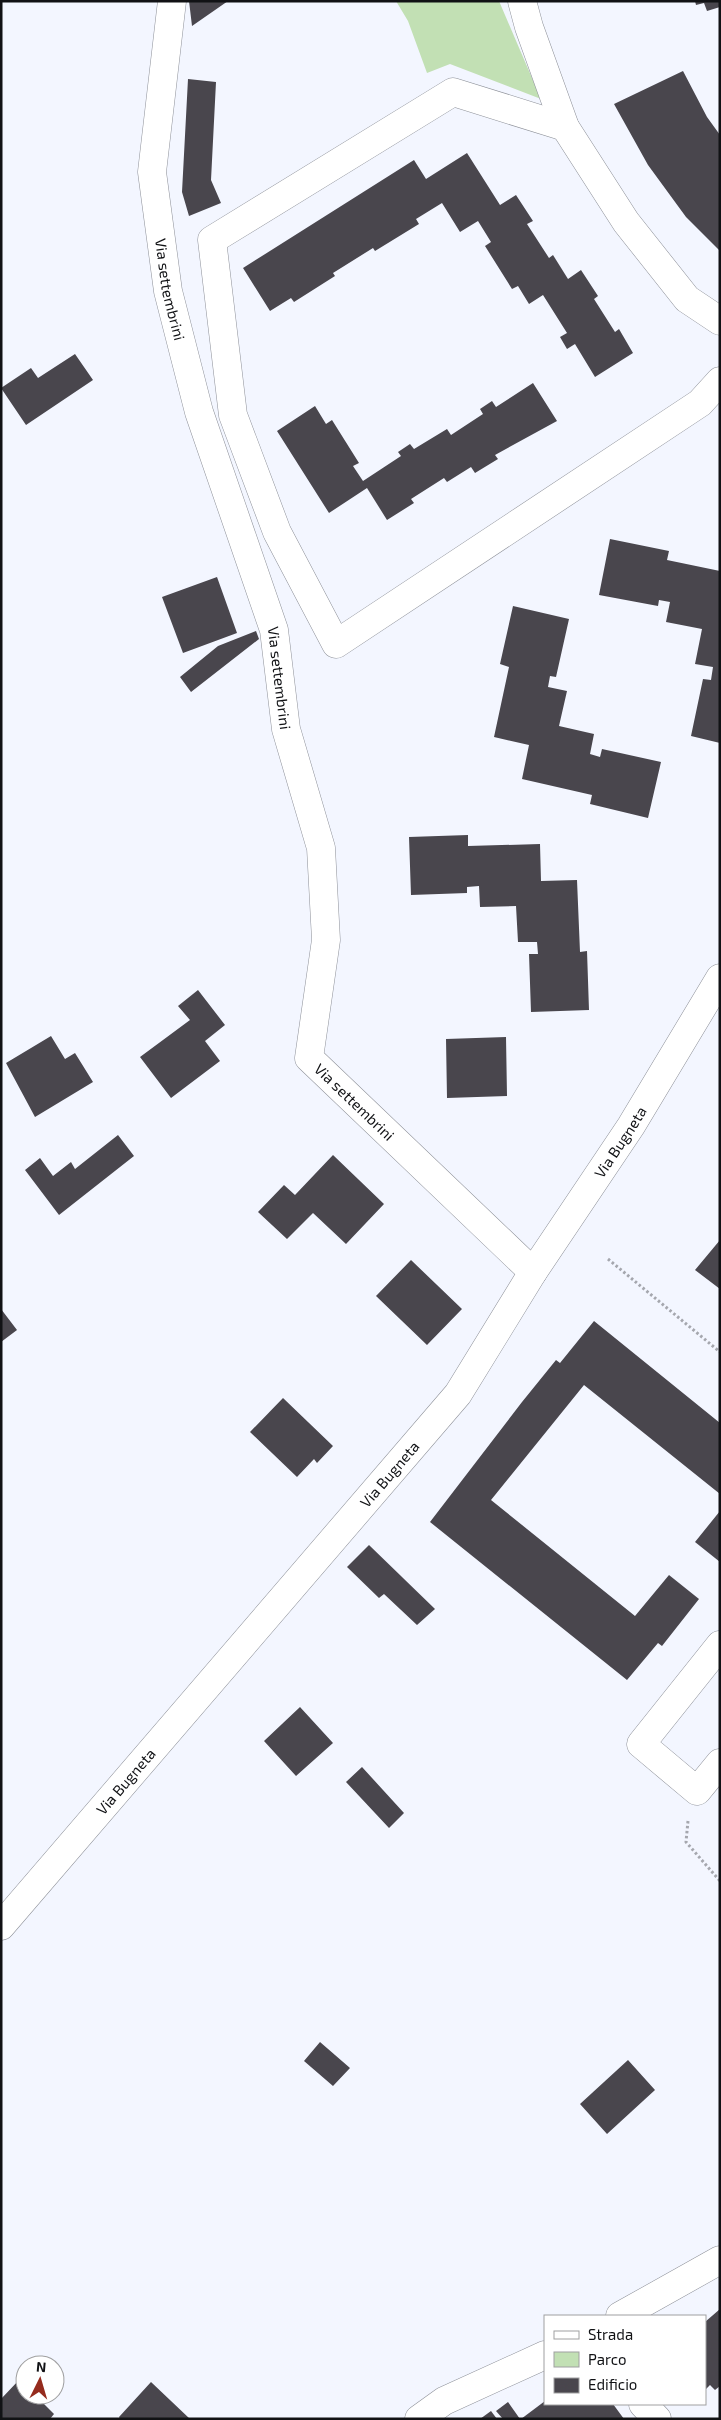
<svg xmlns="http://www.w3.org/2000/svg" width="721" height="2420" font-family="'Exo 2',sans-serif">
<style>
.green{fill:#c2e0b4}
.building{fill:#49464d}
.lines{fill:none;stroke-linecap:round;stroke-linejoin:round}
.minor-casing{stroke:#8d9098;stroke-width:29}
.path{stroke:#a5a7ae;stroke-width:3;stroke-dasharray:2.5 2.5;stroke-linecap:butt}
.minor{stroke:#fff;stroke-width:28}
.labels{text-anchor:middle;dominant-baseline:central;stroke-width:5;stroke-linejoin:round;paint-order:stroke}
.street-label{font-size:15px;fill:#111215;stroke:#fff}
</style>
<rect width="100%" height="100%" fill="#f3f6ff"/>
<path class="green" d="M396,1H499L541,99L450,64L427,73L408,21Z"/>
<path class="building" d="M189,1H228L192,26Z
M695,1H720V7L707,11L704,3L696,5Z
M683,71L707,117L720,135V251L686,217L648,165L614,104Z
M188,79L216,82L211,180L221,203L189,216L182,192Z
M467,153L500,205L516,195L533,221L527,224L549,258L553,255L568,279L581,270L598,296L594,299L615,332L619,329L633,353L595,377L575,344L567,349L560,337L567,333L543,295L529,304L518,286L512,289L485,246L491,242L478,221L460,232L442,203L416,219L419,224L375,251L373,248L333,273L335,276L294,302L291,298L270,311L243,268L414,160L426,179Z
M75,354L93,380L26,425L1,388L31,368L38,378Z
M533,383L557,421L495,455L498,459L475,473L471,467L447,482L444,478L411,499L414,503L387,520L367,488L329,513L277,431L315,406L326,424L332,420L359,463L353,466L363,481L401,456L398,452L410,444L414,449L447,429L451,435L483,414L480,409L492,401L496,407Z
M610,539L669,551L667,560L720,571V743L691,736L703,679L711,680L713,667L695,664L702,629L666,622L670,602L659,600L658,606L599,595Z
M217,577L237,633L183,653L162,597Z
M513,606L569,619L556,677L550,676L548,687L567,691L559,726L594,734L590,754L600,757L602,749L661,762L648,818L590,804L592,795L522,779L529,745L494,737L509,667L500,664Z
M256,631L259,639L191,692L180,677L218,646Z
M468,835V846L540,844L541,881L577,880L580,952L587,951L589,1010L531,1012L529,954H538L537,942H518L516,906L480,907L479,886L467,887V893L411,895L409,837Z
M198,990L225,1025L205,1041L220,1061L171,1098L140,1057L190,1020L178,1006Z
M51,1036L65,1059L75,1053L93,1082L35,1117L6,1063Z
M506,1037L507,1096L447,1098L446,1039Z
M118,1135L134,1156L59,1215L25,1170L40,1158L53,1176L71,1162L75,1169Z
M333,1155L384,1204L346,1244L313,1213L287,1239L258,1212L284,1185L295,1195Z
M720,1240V1289L695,1270Z
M411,1260L462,1309L427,1345L376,1296Z
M1,1309L17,1330L1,1342Z
M594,1321L720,1423V1494L584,1385L491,1500L635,1616L669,1575L699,1599L662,1646L658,1643L627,1680L430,1522L522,1402L556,1360L560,1363Z
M283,1398L333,1446L317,1463L314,1459L297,1477L250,1432Z
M720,1511V1562L695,1542Z
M369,1545L435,1609L417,1625L384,1594L379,1598L347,1567Z
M300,1707L333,1743L296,1776L264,1741Z
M362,1767L404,1813L389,1828L346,1782Z
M320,2042L350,2068L333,2086L304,2061Z
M628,2060L655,2090L607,2134L580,2104Z
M720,2309V2386L715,2390L710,2385L705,2390V2322Z
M19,2380L25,2386V2395H35L54,2414L50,2419H1V2399Z
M151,2382L190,2419H120L119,2417Z
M545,2401V2404H613L624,2419H521Z
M508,2402L520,2419H503L496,2411Z
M491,2411L497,2419H480Z"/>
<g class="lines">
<g class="minor-casing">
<g id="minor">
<path id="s1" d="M172,1L152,172L168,291L199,412L274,630L286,729L321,848L326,940L309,1058L533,1272"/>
<path d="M522,1L529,27L565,127L626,222L687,299L720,321"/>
<path d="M565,127L453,92L212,240L233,415L277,532L336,644L700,403L720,381"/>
<path d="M720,1645L641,1744L697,1791L720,1763"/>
<path id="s2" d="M1,1926L458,1394L533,1272L631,1126L720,978"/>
<path d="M620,2316L720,2260"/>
<path d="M643,2404L657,2419"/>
<path d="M419,2419L444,2401L545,2355"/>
</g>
</g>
<path class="path" d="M608,1259L720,1352
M688,1821L686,1842L720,1881"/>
<use href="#minor" class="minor"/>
</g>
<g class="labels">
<g class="street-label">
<text stroke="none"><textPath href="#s1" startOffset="291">Via settembrini</textPath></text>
<text stroke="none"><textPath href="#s1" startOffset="696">Via settembrini</textPath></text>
<text stroke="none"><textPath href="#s1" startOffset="1146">Via settembrini</textPath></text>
<text stroke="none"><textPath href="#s2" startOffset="1001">Via Bugneta</textPath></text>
<text stroke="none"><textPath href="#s2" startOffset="596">Via Bugneta</textPath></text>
<text stroke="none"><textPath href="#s2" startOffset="191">Via Bugneta</textPath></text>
</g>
</g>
<rect width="721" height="2420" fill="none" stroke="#111215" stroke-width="5"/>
<rect x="544" y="2315" width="162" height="90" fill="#ffffff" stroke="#a0a0a1"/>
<rect x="554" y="2331" width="25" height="8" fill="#ffffff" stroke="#a0a0a1"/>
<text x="588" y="2340" font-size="15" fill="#111215">Strada</text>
<rect x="554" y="2352" width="25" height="15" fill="#c2e0b4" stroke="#a0a0a1"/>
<text x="588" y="2365" font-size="15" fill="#111215">Parco</text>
<rect x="554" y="2378" width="25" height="15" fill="#49464d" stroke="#a0a0a1"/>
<text x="588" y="2390" font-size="15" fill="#111215">Edificio</text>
<g transform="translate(40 2380) rotate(5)"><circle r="24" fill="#ffffff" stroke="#a0a0a1"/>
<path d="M0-4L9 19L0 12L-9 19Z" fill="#952b1d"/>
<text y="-8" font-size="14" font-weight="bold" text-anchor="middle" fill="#111215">N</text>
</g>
</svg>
